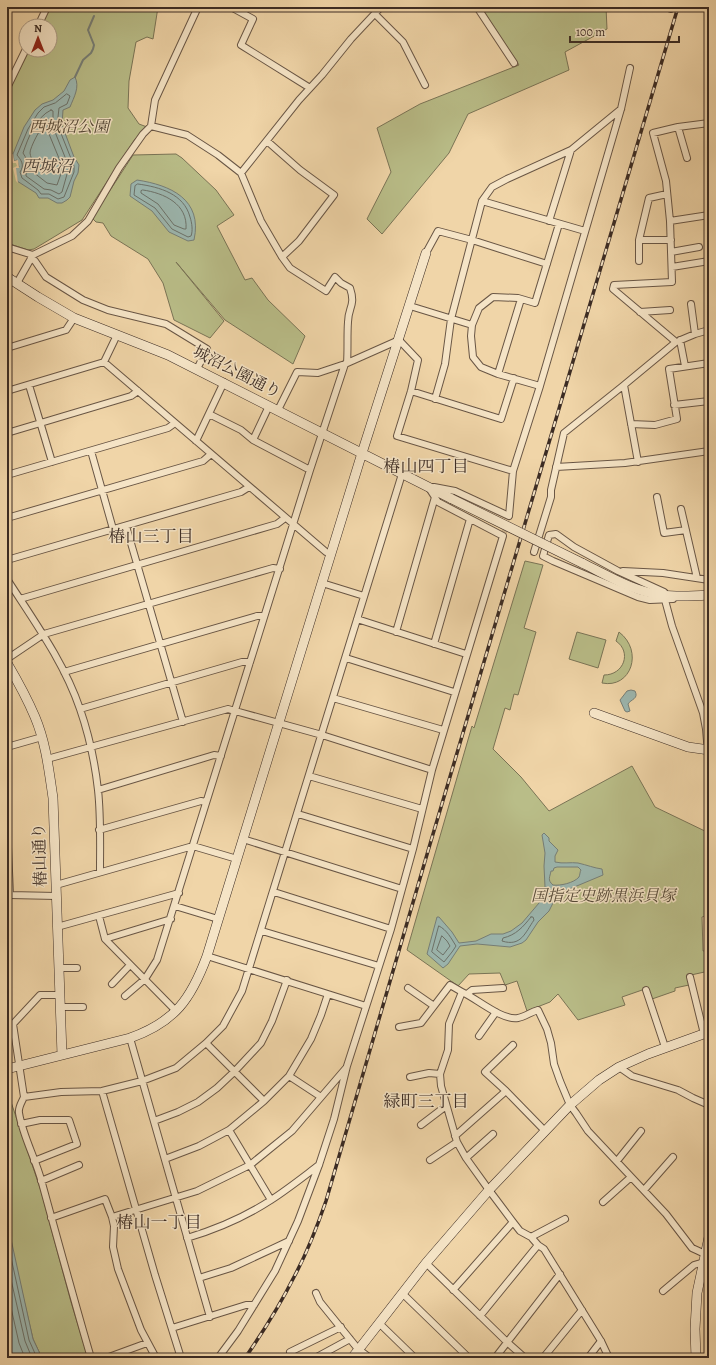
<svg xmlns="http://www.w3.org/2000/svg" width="716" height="1365" font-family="Alegreya,'Noto Serif JP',serif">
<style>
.green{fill:#b9bd88;stroke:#7a7456}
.water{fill:#9cb7b0;stroke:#767f78;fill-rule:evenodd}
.pier{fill:#f0d5a8}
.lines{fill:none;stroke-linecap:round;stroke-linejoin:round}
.shore{stroke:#6c726a;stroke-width:1}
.stream{stroke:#767f78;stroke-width:2}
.street-tunnel{stroke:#ccb38e;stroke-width:6;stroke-dasharray:6 3;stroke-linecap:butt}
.secondary-tunnel{stroke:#ccb38e;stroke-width:9;stroke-dasharray:9 4.5;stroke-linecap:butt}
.street-casing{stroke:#695645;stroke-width:8}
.secondary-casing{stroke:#3c2c24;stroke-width:10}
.street{stroke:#f5e4c6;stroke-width:6}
.secondary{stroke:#f5e4c6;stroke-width:9}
.rail-casing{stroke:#3c2c24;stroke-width:3.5}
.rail{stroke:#f5e4c6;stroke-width:2;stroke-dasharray:6;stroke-linecap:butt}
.secondary-bridge-casing{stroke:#3c2c24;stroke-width:10;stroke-linecap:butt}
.secondary-bridge{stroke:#f5e4c6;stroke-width:9}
.labels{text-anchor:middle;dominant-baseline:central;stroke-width:3;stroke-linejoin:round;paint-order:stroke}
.park-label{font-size:16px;font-style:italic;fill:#554938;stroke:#f5e4c6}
.street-label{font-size:16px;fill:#3c2c24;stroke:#f5e4c6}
.water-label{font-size:17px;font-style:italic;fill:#4f4840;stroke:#f5e4c6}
.neighbourhood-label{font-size:17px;fill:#3c2c24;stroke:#f5e4c6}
</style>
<rect width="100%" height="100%" fill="#f0d5a8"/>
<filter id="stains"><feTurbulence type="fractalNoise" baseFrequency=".005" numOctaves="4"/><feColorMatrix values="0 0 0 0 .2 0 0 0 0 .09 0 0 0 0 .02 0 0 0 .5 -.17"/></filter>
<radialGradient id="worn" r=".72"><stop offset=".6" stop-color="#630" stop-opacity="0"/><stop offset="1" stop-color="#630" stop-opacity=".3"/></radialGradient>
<path class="green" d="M50,7H158L153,39L147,37L136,42L129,81L128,108L139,124L147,127L135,139L82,220L34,249L28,250L7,243V95L29,50H50V26H41Z
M481,7H606L607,29L565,52L569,70L468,114L449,153L382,234L367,219L391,172L377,128L420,104L519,65Z
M176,154L182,158L216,190L234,215L217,226L245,280L252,278L268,300L305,336L293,364L225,320L176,262L224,321L210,338L174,320L163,283L148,259L111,236L103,223L96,222L92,218L133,155Z
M525,561L543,565L524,628L536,632L518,695L514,694L510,710L505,708L493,749L521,777L549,811L632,766L655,807L709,833V915L702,917L703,951L709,950V971L691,975L689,985L675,988V991L652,999L648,988L622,997L625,1005L578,1020L558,994L550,1002L527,1011L517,981L505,985L500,973L469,974L458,986L407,950L472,726L474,728Z
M577,632L606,640L598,668L569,659Z
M619,632C644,651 631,689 602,683L604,675C624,675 632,652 616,641Z
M7,1096H9L41,1191L71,1302L88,1358H42L33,1339L7,1228Z"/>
<path class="water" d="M75,77C80,87 74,97 70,107L63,110L62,125L74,157L79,165L78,173L74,181L70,197L67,200L62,203H57L48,198H39L36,193L17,181L15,168L19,167L17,160L14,161L13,154L24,127L35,110L42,104L53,100L64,91L70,80Z
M137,180C170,185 203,199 194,240L188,241L169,232L152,211L130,196L131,184Z
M631,690L635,691C639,699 631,699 628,704L630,711L627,712L625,711L620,700L627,691Z
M544,833L549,838V841L558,850L555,856V862C563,864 571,862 578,863C587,865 594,868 602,869L603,875L560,893L554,901L549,911L538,922L526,940L522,943L510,947L477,944L460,946L448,964L443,968L427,954L437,917H439L452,932L459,943L476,941L491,934H503L511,931L522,923L539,903L545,893V887L544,866L545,853L542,835ZM557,867H578L581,870C580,871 580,875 579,877C574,883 560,886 553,885C547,880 550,877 551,871H553L554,868Z
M7,1221L33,1339L42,1358H7Z"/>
<path class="pier" d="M13,154L14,161L18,160L19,168H16L18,183L16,181L13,168L17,166L16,163H13L12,161L11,155Z"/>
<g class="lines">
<path class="shore" d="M67,94L70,96L67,104L59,108L58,117V126L74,166V172L64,197L58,199L49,194H41L38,190L22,178L20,172C25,165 21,160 17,155L28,129L38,113L44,107L55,103Z
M51,110L53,111V118L55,132L69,167L62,192L59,194L51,190L44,189L26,176C26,167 30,163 23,153C28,138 36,117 51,110Z
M45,123L47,124L49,134L63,168L57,185L47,183L33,172C35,163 31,160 30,153C30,147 41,127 45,123Z
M138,184C160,187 184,194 190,217C192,223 193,231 191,236L188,237L172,229L155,208L134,195L135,186Z
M143,190C164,193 188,204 186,229H184L174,225L158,204L141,193V191Z
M531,917H533L534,920C525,933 521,947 502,941L503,938C516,935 523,927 531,917Z
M439,926C447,930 451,938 456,946L452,952L444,962L432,952Z
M442,936L447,941L450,946L443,955L437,950Z
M7,1239L29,1340L37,1358
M7,1262L25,1341L32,1358
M7,1290L19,1343L25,1358"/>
<path class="stream" d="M75,77L83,60L91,53L93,49L94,45L88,30L94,16"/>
<path class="street-tunnel" d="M503,536L509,516"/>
<path class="secondary-tunnel" d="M706,1314H709"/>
<g class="street-casing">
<path id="street" d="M231,7L253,19L241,45L310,88
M477,7L514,63
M666,7L671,9L672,7
M375,14L403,42L425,85
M38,26L47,7
M7,88L26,49
M151,126L187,135L218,155L241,173L261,221L282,257L290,268L326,291L335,277L341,283L350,288C356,306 348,307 348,322C347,335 348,349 347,363
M678,127L687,158
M267,141L300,170L334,195L299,241L282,257
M241,173L299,100L322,75L351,39L381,7
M667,194L649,198L639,240H671
M482,201L585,231
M549,221L571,150
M670,221L709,215
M7,247L33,255
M671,252L699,247
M426,253L438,231L472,240L547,264
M31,258L35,261L46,277L83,300L108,310L166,324L207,349L197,369
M639,261V240
M672,267L709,261
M17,283L33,255L72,236L88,221L119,168L143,134L151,126L155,100L198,7
M691,304L695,334
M410,306L472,325
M640,312L670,310
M680,340L685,366
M676,342L613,289L614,285L672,282L670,221L666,181L653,133L678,127L709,123
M7,348L66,330L74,318
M104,362L326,552L331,554
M498,374L521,299
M29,385L52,462
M624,385L676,342L695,334L709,330
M540,386L498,374L481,367L473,357L471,336L472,325L479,308L493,297L518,298L535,303L559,224
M7,391L104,362L117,335
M411,391L501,419L514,378
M435,399L445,364L451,319L482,201L492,187L507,179L571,150L621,109
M674,405L709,401
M269,406L253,440L310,470
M278,410L297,372L318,373L345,364L399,340L418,360L411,391L397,436L513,471
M209,414L241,430L253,440
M631,424L655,425L677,419L669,369L709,363
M7,433L131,396L138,391
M196,441L224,382
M91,451L113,529
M556,467L625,463L709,451
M7,475L168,428L175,423
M434,487L455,491L509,516L513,471L540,386L621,109L630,68
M657,497L664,533L686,530
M681,509L697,578
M7,518L203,461L211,454
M126,526L183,722
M534,552L551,497V490L564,433L624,385L638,462
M7,560L241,492L249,487
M623,571L663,573L709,580
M7,579C34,621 64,662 80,709C89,735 95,763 98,790C101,817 100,845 100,872
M322,583L364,596
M664,592L618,571L574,547L556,534L549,535L543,556L553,561L638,597L650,600L673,599
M20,599L277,524L285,518
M665,600L672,626L703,713L706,729L709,765
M357,619L466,654
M396,632L435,497
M434,644L470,519
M346,658L454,692
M7,659L44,634L273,568L280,569
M64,672L257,616H264
M333,698L443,730
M80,709L242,662H250
M7,747L42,737
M47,759L228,709L322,735L432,770
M309,776L422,809
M98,790L214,755L221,756
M298,814L413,849
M7,824L10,895L56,896
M99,830L201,801L206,802
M243,839L402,889
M56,885L193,846L237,859
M274,892L391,929
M175,906L218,919
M99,916L105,939L176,1011
M57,927L179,893
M262,931L379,966
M105,939L171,919
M207,956L366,1006
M58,968H77
M690,977L704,1034
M112,984L130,965
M408,988L434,1006
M646,990L665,1047
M467,994L472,990L503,988
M59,995H40L13,1024L24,1097C22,1102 18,1107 19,1113C23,1137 36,1159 42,1183C58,1241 74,1300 91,1358
M125,996L145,979L157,960L310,470L345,364
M60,1007H83
M399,1027L421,1023L450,985L462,992
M479,1036L496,1012
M130,1038L210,1317
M206,1043L264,1101
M619,1067L632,1076L678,1090L693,1098L709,1105
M289,1076L321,1097
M410,1077L429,1073L440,1074
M102,1091L155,1275L181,1358
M506,1091L485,1072L513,1045
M24,1097L61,1092L102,1091L142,1081L176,1068L206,1043L223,1026L242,991L402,474
M154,1121L178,1112L198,1102L217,1088L234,1072L261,1043L272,1021L287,980
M21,1124L40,1120H69L77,1144L34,1161
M421,1125L446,1106
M229,1130L271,1200
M455,1136L506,1091L545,1131
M466,1158L493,1134
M165,1159L199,1146L229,1130L264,1101L289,1076L311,1039L321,1015L328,994
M430,1160L457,1142
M617,1161L641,1131
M41,1181L79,1165
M644,1190L673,1157
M603,1202L631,1177
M112,1217L114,1226L113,1247L118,1269L141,1330L156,1358
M51,1218L105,1199L112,1217L197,1191L250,1165L292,1131L346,1068
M531,1237L565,1219
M187,1238C217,1229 245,1217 271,1200C288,1189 303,1177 319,1165
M426,1263L507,1342L525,1358
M199,1278L231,1268L289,1241
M453,1290L513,1222
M663,1291L694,1265L704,1262
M316,1293L320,1302L358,1349L370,1358
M402,1293L469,1358
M480,1316L538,1245
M379,1323L415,1358
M172,1328L246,1305H254
M106,1358L147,1343
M218,1358L238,1331L275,1271L298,1221L319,1165L334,1119L347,1066L391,929L413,849L432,770L503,536L438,502L429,488
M293,1358L290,1352L341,1327
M315,1358L350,1339
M495,1358L560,1274
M543,1358L582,1310
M588,1358L601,1341
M609,1358L601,1341L544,1249L538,1245L531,1237L520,1231L513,1222L489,1190L466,1158L457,1142L441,1086L440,1074L448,1050L449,1024L462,992C476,998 502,1021 518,1018C524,1017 531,1012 538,1010L547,1029L551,1043L554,1064L560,1081L570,1105L576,1113L588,1131L666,1214L692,1248L705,1254"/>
</g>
<g class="secondary-casing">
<path id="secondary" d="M7,277L38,297L74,318L168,355L452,499
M582,563C607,575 634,592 662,595C678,597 694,596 709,595
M7,663C17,680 27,698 35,717C46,743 49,771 53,798L62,1055
M594,713L688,747L709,750
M7,1069L130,1038C175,1022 191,999 207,956L362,453L426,253
M352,1358L426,1263L489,1190L570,1105L599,1080L619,1067L648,1054L709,1032
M696,1358L695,1329L697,1293L709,1237"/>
</g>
<use href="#street" class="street"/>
<use href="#secondary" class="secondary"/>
<g class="rail-casing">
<path id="rail" d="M245,1358C263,1332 280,1305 294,1277C307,1253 317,1227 326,1201L428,851L678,7"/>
</g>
<use href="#rail" class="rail"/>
<g class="secondary-bridge-casing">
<path id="secondary-bridge" d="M452,499L582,563"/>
</g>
<use href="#secondary-bridge" class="secondary-bridge"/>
</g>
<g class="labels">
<g class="park-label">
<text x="69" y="127">西城沼公園</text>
<text x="603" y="896">国指定史跡黒浜貝塚</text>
</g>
<g class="street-label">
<text transform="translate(237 372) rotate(27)">城沼公園通り</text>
<text transform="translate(40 855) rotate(-92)">椿山通り</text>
</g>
<g class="water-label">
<text x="47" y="166">西城沼</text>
</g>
<g class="neighbourhood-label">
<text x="426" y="466">椿山四丁目</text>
<text x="151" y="536">椿山三丁目</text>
<text x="426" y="1101">緑町三丁目</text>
<text x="159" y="1222">椿山一丁目</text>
</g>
</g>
<rect width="716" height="1365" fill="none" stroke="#f0d5a8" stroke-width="24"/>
<rect x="8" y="8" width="700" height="1349" fill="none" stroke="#3c2c24" stroke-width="2"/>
<rect x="12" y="12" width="692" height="1341" fill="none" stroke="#3c2c24"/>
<g transform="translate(38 38)"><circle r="19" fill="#f5e4c6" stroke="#ab9a85"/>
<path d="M0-3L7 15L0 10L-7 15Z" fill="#8f2418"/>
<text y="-6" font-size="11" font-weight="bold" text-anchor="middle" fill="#3c2c24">N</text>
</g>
<path d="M570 36v6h109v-6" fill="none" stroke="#3c2c24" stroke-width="2"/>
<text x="576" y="36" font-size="12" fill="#3c2c24" stroke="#f5e4c6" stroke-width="3" paint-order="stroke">100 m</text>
<rect width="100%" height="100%" filter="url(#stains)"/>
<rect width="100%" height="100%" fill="url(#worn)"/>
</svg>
